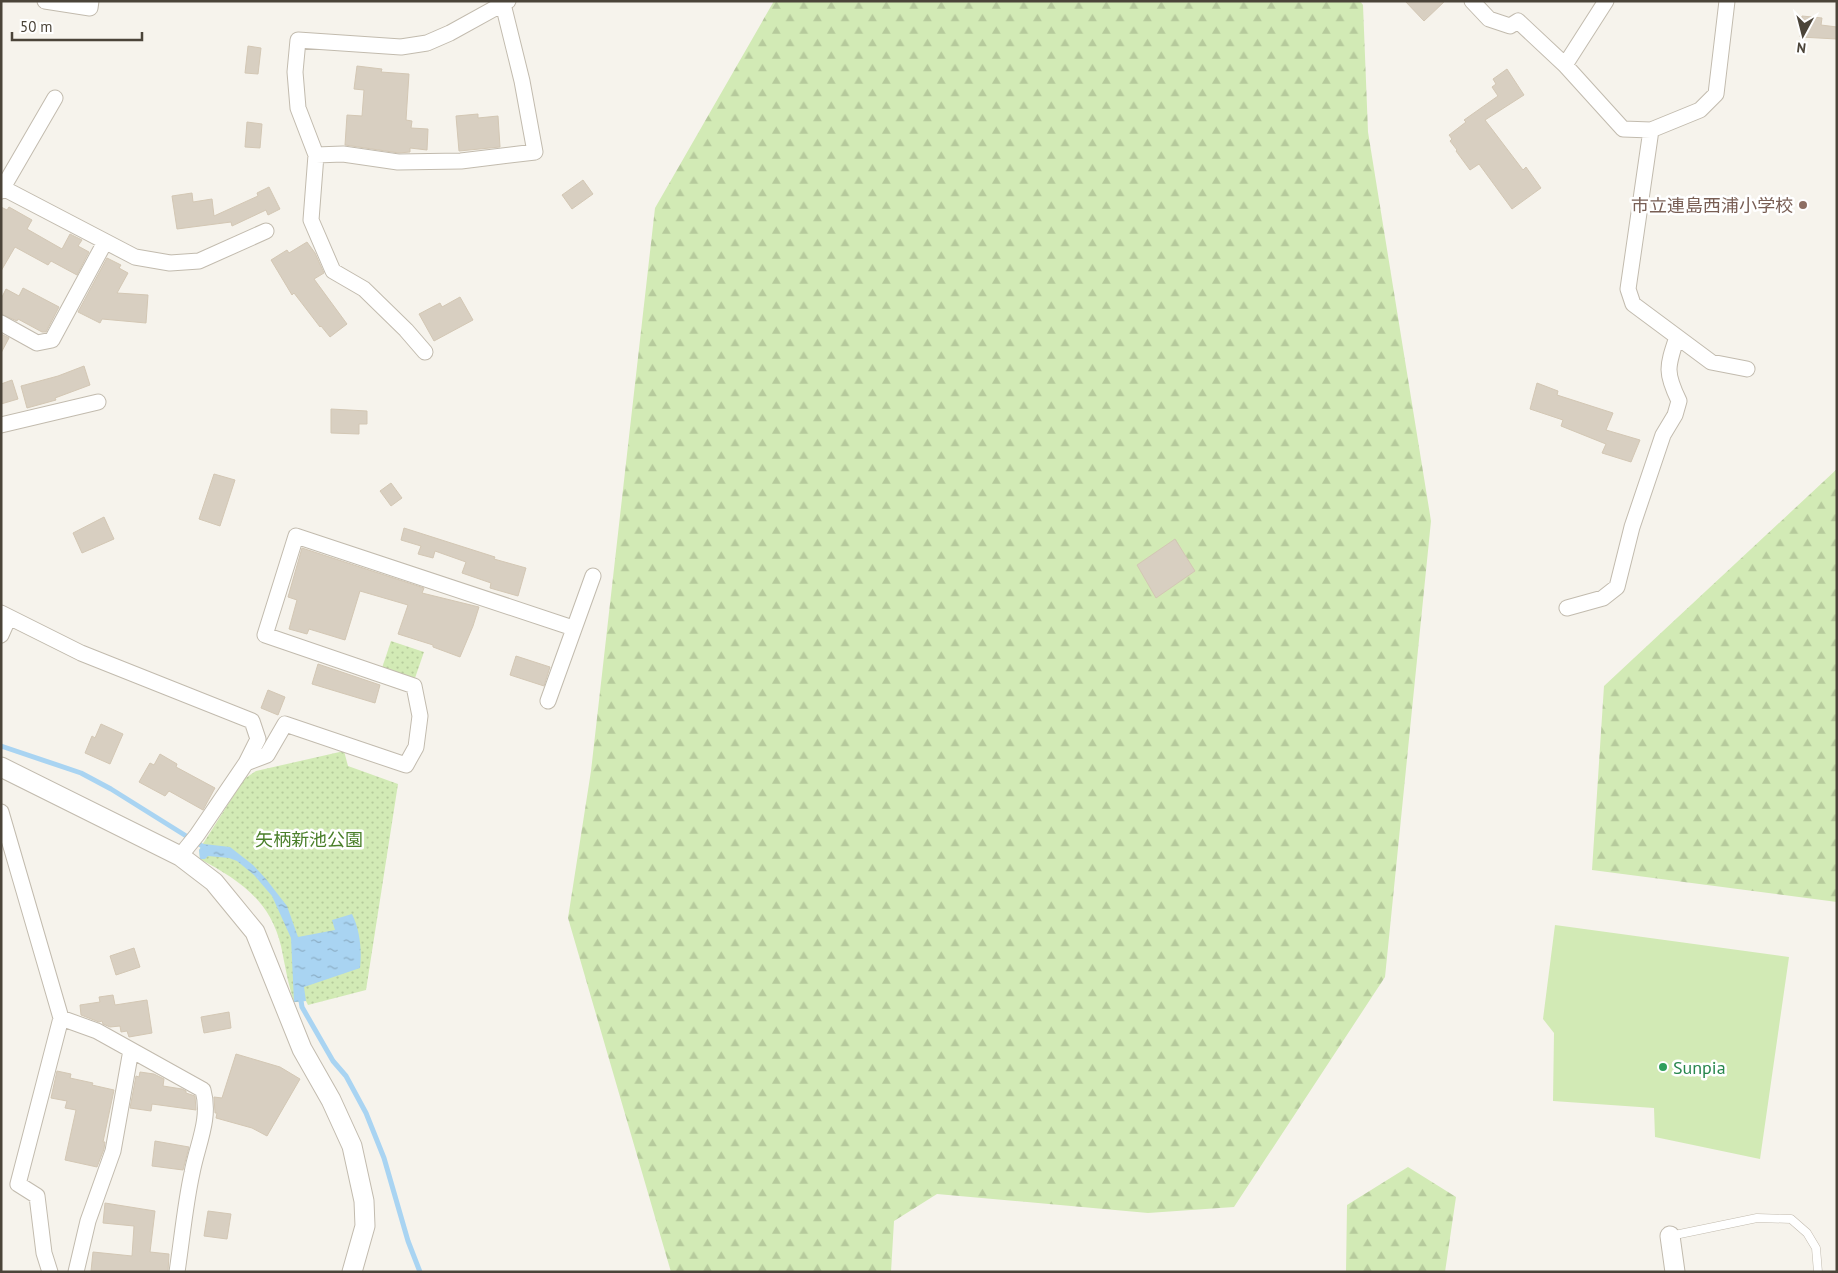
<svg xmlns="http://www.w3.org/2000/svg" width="1838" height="1273" font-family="'PT Sans','Noto Sans JP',sans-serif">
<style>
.green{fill:url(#green-dots)}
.forest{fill:url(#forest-firs)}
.pitch{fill:#d2eab5}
.water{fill:url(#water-ripples)}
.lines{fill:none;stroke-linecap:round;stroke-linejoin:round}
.stream{stroke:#a9d4f2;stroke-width:5}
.building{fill:#d8cfc1;stroke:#d3c7b4}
.service-casing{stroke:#c2bbae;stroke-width:9}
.minor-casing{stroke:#c2bbae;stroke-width:17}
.tertiary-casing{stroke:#c2bbae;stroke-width:21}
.service{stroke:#fff;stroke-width:8}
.minor{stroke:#fff;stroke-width:15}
.tertiary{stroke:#fff;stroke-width:19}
.education-dot{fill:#8d6e63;stroke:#fff;stroke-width:2}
.leisure-dot{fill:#2e9e5b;stroke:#fff;stroke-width:2}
.labels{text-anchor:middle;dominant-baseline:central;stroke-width:5;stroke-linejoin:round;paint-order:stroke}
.education-label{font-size:18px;fill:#785e54;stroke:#fff;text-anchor:end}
.park-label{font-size:18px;fill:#4a7f2a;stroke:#fff}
.leisure-label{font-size:18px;fill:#27864d;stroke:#fff;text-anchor:start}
</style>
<defs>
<pattern id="green-dots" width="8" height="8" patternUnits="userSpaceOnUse" patternTransform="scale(1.25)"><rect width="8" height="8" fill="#d2eab5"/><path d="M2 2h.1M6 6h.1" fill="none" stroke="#b6ca9c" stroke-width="1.8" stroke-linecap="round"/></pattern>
<pattern id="forest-firs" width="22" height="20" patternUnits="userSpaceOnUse" patternTransform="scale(1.25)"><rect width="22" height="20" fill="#d2eab5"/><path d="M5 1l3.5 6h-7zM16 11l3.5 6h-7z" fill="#b6ca9c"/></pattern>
<pattern id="water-ripples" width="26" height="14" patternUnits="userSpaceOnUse" patternTransform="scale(1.25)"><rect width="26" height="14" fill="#a9d4f2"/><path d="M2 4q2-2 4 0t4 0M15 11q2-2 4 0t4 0" fill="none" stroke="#8caec5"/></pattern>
</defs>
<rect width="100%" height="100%" fill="#f6f3ec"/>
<path class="green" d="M391,641L424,652L415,678L382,668Z
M344,751L348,766L398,784L366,990L308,1005L306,1001L294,1002C288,984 285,965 281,946C270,900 239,880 200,859L199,850L244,779L256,771Z"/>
<path class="forest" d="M774,1H1360L1363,5L1368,132L1431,521L1385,977L1234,1207L1148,1213L937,1194L894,1221L891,1272H671L568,918L591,771L655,208Z
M1837,469V902L1592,870L1604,686Z
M1408,1167L1456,1197L1445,1272H1346L1347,1205Z"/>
<path class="pitch" d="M1555,925L1789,957L1760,1159L1655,1137L1654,1108L1553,1101L1554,1033L1543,1019Z"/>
<path class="water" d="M204,844L230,847L253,865L266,879L287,906L298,937L335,930L332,920L352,914C360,930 362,950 360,968L304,987L306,1001L294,1002L291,938L272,896L254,875L237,861L229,858L208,856L205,859H200L199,850Z"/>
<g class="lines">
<path class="stream" d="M1,746L81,773L111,789L207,849
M300,995L302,1007L333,1061L346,1076L366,1113L384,1158L408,1241L420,1272"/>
</g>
<path class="building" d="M1405,1H1445L1424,21Z
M1802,16L1822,18L1821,25L1837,27V39L1800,37Z
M248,46L261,48L258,74L245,73Z
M357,66L382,69L381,72L409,74L406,120L412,121L411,128L428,129L427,150L410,148V152L399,153L345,145L347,115L362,116L364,90L354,89Z
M1507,69L1524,95L1485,120L1523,170L1526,167L1541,188L1512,209L1479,164L1470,170L1456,151L1457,150L1450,141L1452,139L1449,135L1466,122L1464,120L1498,96L1492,87L1496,84L1493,79Z
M478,114V118L498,116L500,147L459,151L456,116Z
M247,122L262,124L260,148L245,147Z
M583,180L593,194L572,209L562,195Z
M269,187L280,209L268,215L266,210L232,226L231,222L177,229L172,196L192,193L193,202L212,199L214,216L258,196L257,193Z
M1,207L7,210L9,207L32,220L27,229L62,249L70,234L82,240L78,246L89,252L77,275L51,261L48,265L15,247L1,271Z
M307,242L315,253L324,273L314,279L347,324L330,337L321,326L320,327L294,293L292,295L271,260L287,250L289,253Z
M107,258L121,265L119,268L128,273L117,293L148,295L146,323L102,319L100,323L78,312Z
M23,288L59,307L46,332H42L18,319L17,321L1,314V299L6,289L19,296Z
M460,297L473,320L434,341L419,314L440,303L442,307Z
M1,334L9,338L1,353Z
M84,366L90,385L55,398L56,400L27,408L21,386L58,376Z
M12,380L18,399L1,404V384Z
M1537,383L1558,391L1557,395L1613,413L1606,430L1640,440L1631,462L1602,453L1606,444L1561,426L1563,420L1530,409Z
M331,409L367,411V424H359V434L331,433Z
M214,474L235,480L220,526L199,519Z
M391,483L402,498L391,506L380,491Z
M104,517L114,539L82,553L73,533Z
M404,528L495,557L494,559L526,568L518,596L490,588L491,583L462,573L466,562L435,551L433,558L418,554L421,546L401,540Z
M1175,539L1195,571L1156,598L1137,565Z
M302,548L424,588L422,593L479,607L473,626L460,657L433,647V645L398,634L408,605L360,591L345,640L309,629L307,634L289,629L297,600L288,597Z
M516,656L550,667L544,686L510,675Z
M318,664L380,685L375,703L312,684Z
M268,690L285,697L278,715L261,708Z
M101,724L123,734L110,764L85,753L92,736L95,738Z
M160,754L177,764L176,767L215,788L203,810L169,791L165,796L139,782L150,763L154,765Z
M134,948L140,967L116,975L110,956Z
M113,995L115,1005L147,1000L152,1033L129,1037L127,1031L121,1032L120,1026L110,1027L103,1024L102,1021L99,1022L81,1015L80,1005L100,1002L99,997Z
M229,1012L231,1028L204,1033L201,1017Z
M236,1054L280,1067L300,1079L267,1136L252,1128L216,1118L217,1113H215L214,1097L222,1098Z
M57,1071L71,1074L70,1078L93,1083L92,1085L114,1090L103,1142H105L104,1149L97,1167L65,1160L76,1110L65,1108L67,1101L51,1098Z
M140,1072L154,1074L164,1079L163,1086L182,1089L186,1091V1093L195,1096L196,1110L152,1104L151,1111L130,1108L136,1076L139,1077Z
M155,1141L189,1147L183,1170L152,1166Z
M105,1203L155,1211L150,1252L169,1254L168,1272L91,1271L93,1252L132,1256L134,1226L103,1223Z
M208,1211L231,1214L227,1239L204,1236Z"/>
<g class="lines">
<g class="service-casing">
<path id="service" d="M1670,1236L1757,1218L1791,1219L1807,1233L1816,1248L1818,1272"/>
</g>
<g class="minor-casing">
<path id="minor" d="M45,1L90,8L91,1
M1472,1L1489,19L1510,26L1518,21L1565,65L1623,129L1651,130
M1727,1L1716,94L1700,110L1651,130L1628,289L1633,304L1711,362L1747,369
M503,4L522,81L535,152L461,161L398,162L343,154L316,155L298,108L295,72L298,40L401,47L427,43L450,33L508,1
M1565,65L1606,1
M316,155L311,220L333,271L364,289L406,330L425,352
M1,187L135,257L170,263L199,261L266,231
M1,191L55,98
M1,323L37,343L52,340L105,242
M1,425L98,402
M1567,608L1603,598L1617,587L1632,527L1663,435L1675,415L1679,401C1665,372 1667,367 1677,337
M1,613L81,653L252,721L258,739L246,763
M1,635L9,617
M548,701L593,576
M1,812L61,1018L18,1184L37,1196L44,1253L50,1272
M180,856L197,835L246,763L267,755L285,724L406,765L416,747L420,716L414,686L265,635L296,536L573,628
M61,1018L97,1031L203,1090C211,1119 197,1145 192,1173C185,1205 182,1239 177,1272
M76,1272L88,1221L113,1151L131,1050"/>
</g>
<g class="tertiary-casing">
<path id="tertiary" d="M1,767L180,856L214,882L255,932L302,1049L331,1100L352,1146L364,1201L365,1226L352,1272
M1670,1236L1675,1272"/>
</g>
<use href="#service" class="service"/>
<use href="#minor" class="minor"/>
<use href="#tertiary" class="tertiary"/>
</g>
<circle class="education-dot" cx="1803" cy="205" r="5"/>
<circle class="leisure-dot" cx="1663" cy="1067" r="5"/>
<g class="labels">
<g class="education-label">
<text x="1793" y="205">市立連島西浦小学校</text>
</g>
<g class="park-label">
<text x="309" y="839">矢柄新池公園</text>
</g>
<g class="leisure-label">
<text x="1673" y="1067">Sunpia</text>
</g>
</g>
<rect width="1838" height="1273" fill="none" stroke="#4b4439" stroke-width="5"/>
<g transform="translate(1803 35) rotate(187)" stroke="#ffffff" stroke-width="4" paint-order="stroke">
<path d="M0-4L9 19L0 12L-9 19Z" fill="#4b4439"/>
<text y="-8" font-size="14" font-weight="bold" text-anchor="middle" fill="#4b4439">N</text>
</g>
<path d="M12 32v8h130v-8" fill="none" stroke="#4b4439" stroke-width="2.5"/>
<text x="20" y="32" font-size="15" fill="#4b4439" stroke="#ffffff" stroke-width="4" paint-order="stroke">50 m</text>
</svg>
